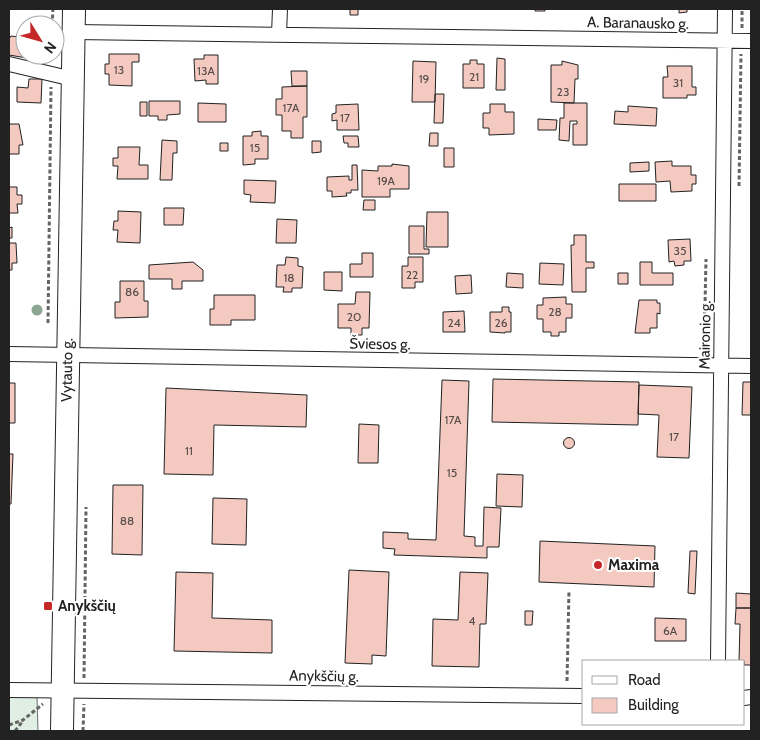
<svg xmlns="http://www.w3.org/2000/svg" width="760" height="740" font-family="Cabin,sans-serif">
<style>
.green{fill:#e0efe3;stroke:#6f6f6f}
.building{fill:#f3c9c0;stroke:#222}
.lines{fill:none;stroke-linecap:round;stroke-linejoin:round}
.minor-casing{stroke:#222;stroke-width:16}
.primary-casing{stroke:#222;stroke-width:24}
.path{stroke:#646464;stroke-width:3;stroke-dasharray:4 2.5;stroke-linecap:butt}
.minor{stroke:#fff;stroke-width:14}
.primary{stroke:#fff;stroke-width:22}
.tree{fill:#8da692}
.poi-dot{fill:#c62828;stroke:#fff;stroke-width:2}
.labels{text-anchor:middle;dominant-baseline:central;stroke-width:4;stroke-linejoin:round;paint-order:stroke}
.number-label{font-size:12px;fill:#564c4a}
.street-label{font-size:15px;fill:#222;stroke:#fff}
.poi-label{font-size:15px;font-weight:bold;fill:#222;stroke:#fff;text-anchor:start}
</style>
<rect width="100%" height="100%" fill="#fff"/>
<path class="green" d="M9,697H37L38,731H9Z"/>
<path class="building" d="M350,9H358V15H350Z
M535,9H545V11H535Z
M679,9H687V12L679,13Z
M11,36L19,37L18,41L25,42L27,58L9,55V39Z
M109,54H139V62H132V86L109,85V74H105V64H109Z
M204,55H218V84H206V80L195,81L194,59H204Z
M497,58L505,59V90H496Z
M470,60H477V64H484V88H463V64H470Z
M413,61L436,62L435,102H412Z
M562,61L578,65V79H575L574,103L551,102V65H562Z
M667,66H692V87H696V95H687V98H663V77H668Z
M291,71H307V86H292Z
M29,79H42L41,103L17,102V87L28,88Z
M307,86V117H303V138H291V131H282V115H276V99H282V87Z
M435,94H444L443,123H434Z
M149,101H180V114L167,115V120H158V116H149Z
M140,102H147V116H140Z
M198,103L226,104V122H198Z
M564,103H587V145H573V124H577V121H570L569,141L559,140L560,118H564Z
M358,104L359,130H337V120L332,121V114L336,113V105Z
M490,104H505V112H514V134L489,135V128H483V113H490Z
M628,106L657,108L656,126L614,124L615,111L628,112Z
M538,119L557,120L556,130H538Z
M9,124H19L23,145H19V154H9Z
M261,131V136H268V159H255V164L243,165V136H252V132Z
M430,133H438V146H429Z
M343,136H358L359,147H348V143H344Z
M162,140L177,141V153H173L172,180H160Z
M312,141H321V152L312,153Z
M220,143H228V151H220Z
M118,147H140L139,165H148V179H117L118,166H113V158H118Z
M444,148H454V167H444Z
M672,161V166H691V175H696V184H692V191L671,192L670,181L656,182L655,162Z
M649,162V171L630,172V163Z
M392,164L409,166V189H390V197H362V170L378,171V166H392Z
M352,165H357L358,190H351V193H346L347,196L332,197V191H327V177L349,176V180H352Z
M244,180L276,181L275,203L250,202L251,195L244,194Z
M619,184H656V201H619Z
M9,187H17V195H22V204H17L18,213H9Z
M364,200H375V210H363Z
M164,208H184L183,225H164Z
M118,211L141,212L140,243L117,242L118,230H113L114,221H118Z
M427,212H448V247H426Z
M277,219L297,220L296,243H276Z
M409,226H424V249H429V254H409Z
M12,227V238H9V228Z
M574,235H586V262H594V268H586V292H572L571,245H574Z
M690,239L691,261H684V265L675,266L674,261L669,262L668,240Z
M9,243H16L17,263H12V270H9Z
M362,253H373V277H350V264H362Z
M286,257L298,258V266L303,267L302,288H292V292H283L284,287H276L277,265H285Z
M408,257H423V282H415V288H402V266H408Z
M193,262L203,270V281H182V289H172V279H149V265Z
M640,262H652V273H673V285H640Z
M540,263L564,264L563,285L539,284Z
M324,272H342V291L324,290Z
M507,273L523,274V288L506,287Z
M618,273H628V284H618Z
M471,275L472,293L456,294L455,276Z
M120,281H144V301H148V317L115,318V302H120Z
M356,292H370L369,328H362V335H351V328H338V304H355Z
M214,295H255V320H231V325H210V309H214Z
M566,297V304H572V318H566V332H559V336H551V332H543V319H537V305H543V298Z
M639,300H657V303H660V314L657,313V328H650V333H635Z
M502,307H509V312H511V332H505V333L490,332V312H502Z
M464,311L465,332H443V312Z
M493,379L639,382L638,425L492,422Z
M442,380L469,381L464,536L475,537V546H483L484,507L501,508L499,547H487V558L394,555L395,549L383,548V532L408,533V539L436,540Z
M743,382H751V415H742Z
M9,383H15V423H9Z
M639,385L692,387L689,458L657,457L659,415L638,414Z
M166,388L307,395L306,427L214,425L213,475L164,474Z
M359,424L379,425L378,463H358Z
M563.5 443a5.5 5.5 0 1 1 11 0a5.5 5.5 0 1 1-11 0Z
M9,454H13L11,504H9Z
M497,474L523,475L522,507L496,506Z
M113,485H143L142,555L112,554Z
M213,498L247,499L246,545L212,544Z
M540,541L655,546L654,587L539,582Z
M690,551H697L695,594L688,593Z
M349,570L389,572L386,656L372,655V664L345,663Z
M176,572L213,573L212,618L272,620V653L174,651Z
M460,572L488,573L486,624H480L479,667L432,666L433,619L458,620Z
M736,593L751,594V608H736Z
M736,608H751V665H744V661H739L740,624H735Z
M525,611H533L532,625H525Z
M655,618L686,619V641H655Z"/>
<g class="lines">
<g class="minor-casing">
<path id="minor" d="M74,32L751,41
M279,34L280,9
M9,64L73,79
M9,354L751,366
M718,661L725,9
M9,690L584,696
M744,698L751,697"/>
</g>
<g class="primary-casing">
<path id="primary" d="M62,731L74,9"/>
</g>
<path class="path" d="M52,25L53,9
M742,28V9
M739,186L741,54
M48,323L51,87
M704,353L706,259
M84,678L86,507
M567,681L569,590
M9,725L23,720L43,704
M15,731L23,721
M83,731L84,704"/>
<use href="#minor" class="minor"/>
<use href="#primary" class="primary"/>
</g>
<circle class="tree" cx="37" cy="310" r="5.5"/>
<g class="poi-dot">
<circle cx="598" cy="565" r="5"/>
<rect x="43" y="601" width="10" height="10" rx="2.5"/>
</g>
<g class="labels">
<g class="number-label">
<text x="119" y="69">13</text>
<text x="206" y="70">13A</text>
<text x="474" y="76">21</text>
<text x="424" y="78">19</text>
<text x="678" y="82">31</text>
<text x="563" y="91">23</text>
<text x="291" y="107">17A</text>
<text x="345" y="117">17</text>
<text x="255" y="147">15</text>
<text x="386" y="180">19A</text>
<text x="680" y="250">35</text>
<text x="412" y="274">22</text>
<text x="289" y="277">18</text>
<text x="132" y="291">86</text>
<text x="555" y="311">28</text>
<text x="354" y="316">20</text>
<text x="454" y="322">24</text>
<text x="501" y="322">26</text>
<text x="453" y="419">17A</text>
<text x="674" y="436">17</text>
<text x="189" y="450">11</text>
<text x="452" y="472">15</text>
<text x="127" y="520">88</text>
<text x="472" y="620">4</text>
<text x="670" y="630">6A</text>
</g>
<g class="street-label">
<text transform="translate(638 23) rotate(1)">A. Baranausko g.</text>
<text transform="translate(705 335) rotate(-89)">Maironio g.</text>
<text transform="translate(380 344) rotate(1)">Šviesos g.</text>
<text transform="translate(67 370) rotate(-89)">Vytauto g.</text>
<text transform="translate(324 676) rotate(1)">Anykščių g.</text>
</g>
<g class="poi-label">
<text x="608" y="565">Maxima</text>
<text x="58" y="606">Anykščių</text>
</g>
</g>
<rect width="760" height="740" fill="none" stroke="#222222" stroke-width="20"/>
<rect x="582" y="660" width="162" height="65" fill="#ffffff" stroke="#a7a7a7"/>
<rect x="592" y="676" width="25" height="8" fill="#ffffff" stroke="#a7a7a7"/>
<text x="628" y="685" font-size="15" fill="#222222">Road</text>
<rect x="592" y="698" width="25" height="15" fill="#f3c9c0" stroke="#a7a7a7"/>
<text x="628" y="710" font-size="15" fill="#222222">Building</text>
<g transform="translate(40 40) rotate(127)"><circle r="24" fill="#ffffff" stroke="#a7a7a7"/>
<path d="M0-4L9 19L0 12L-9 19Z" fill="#c62828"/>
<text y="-8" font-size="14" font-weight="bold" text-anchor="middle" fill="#222222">N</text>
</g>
</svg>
